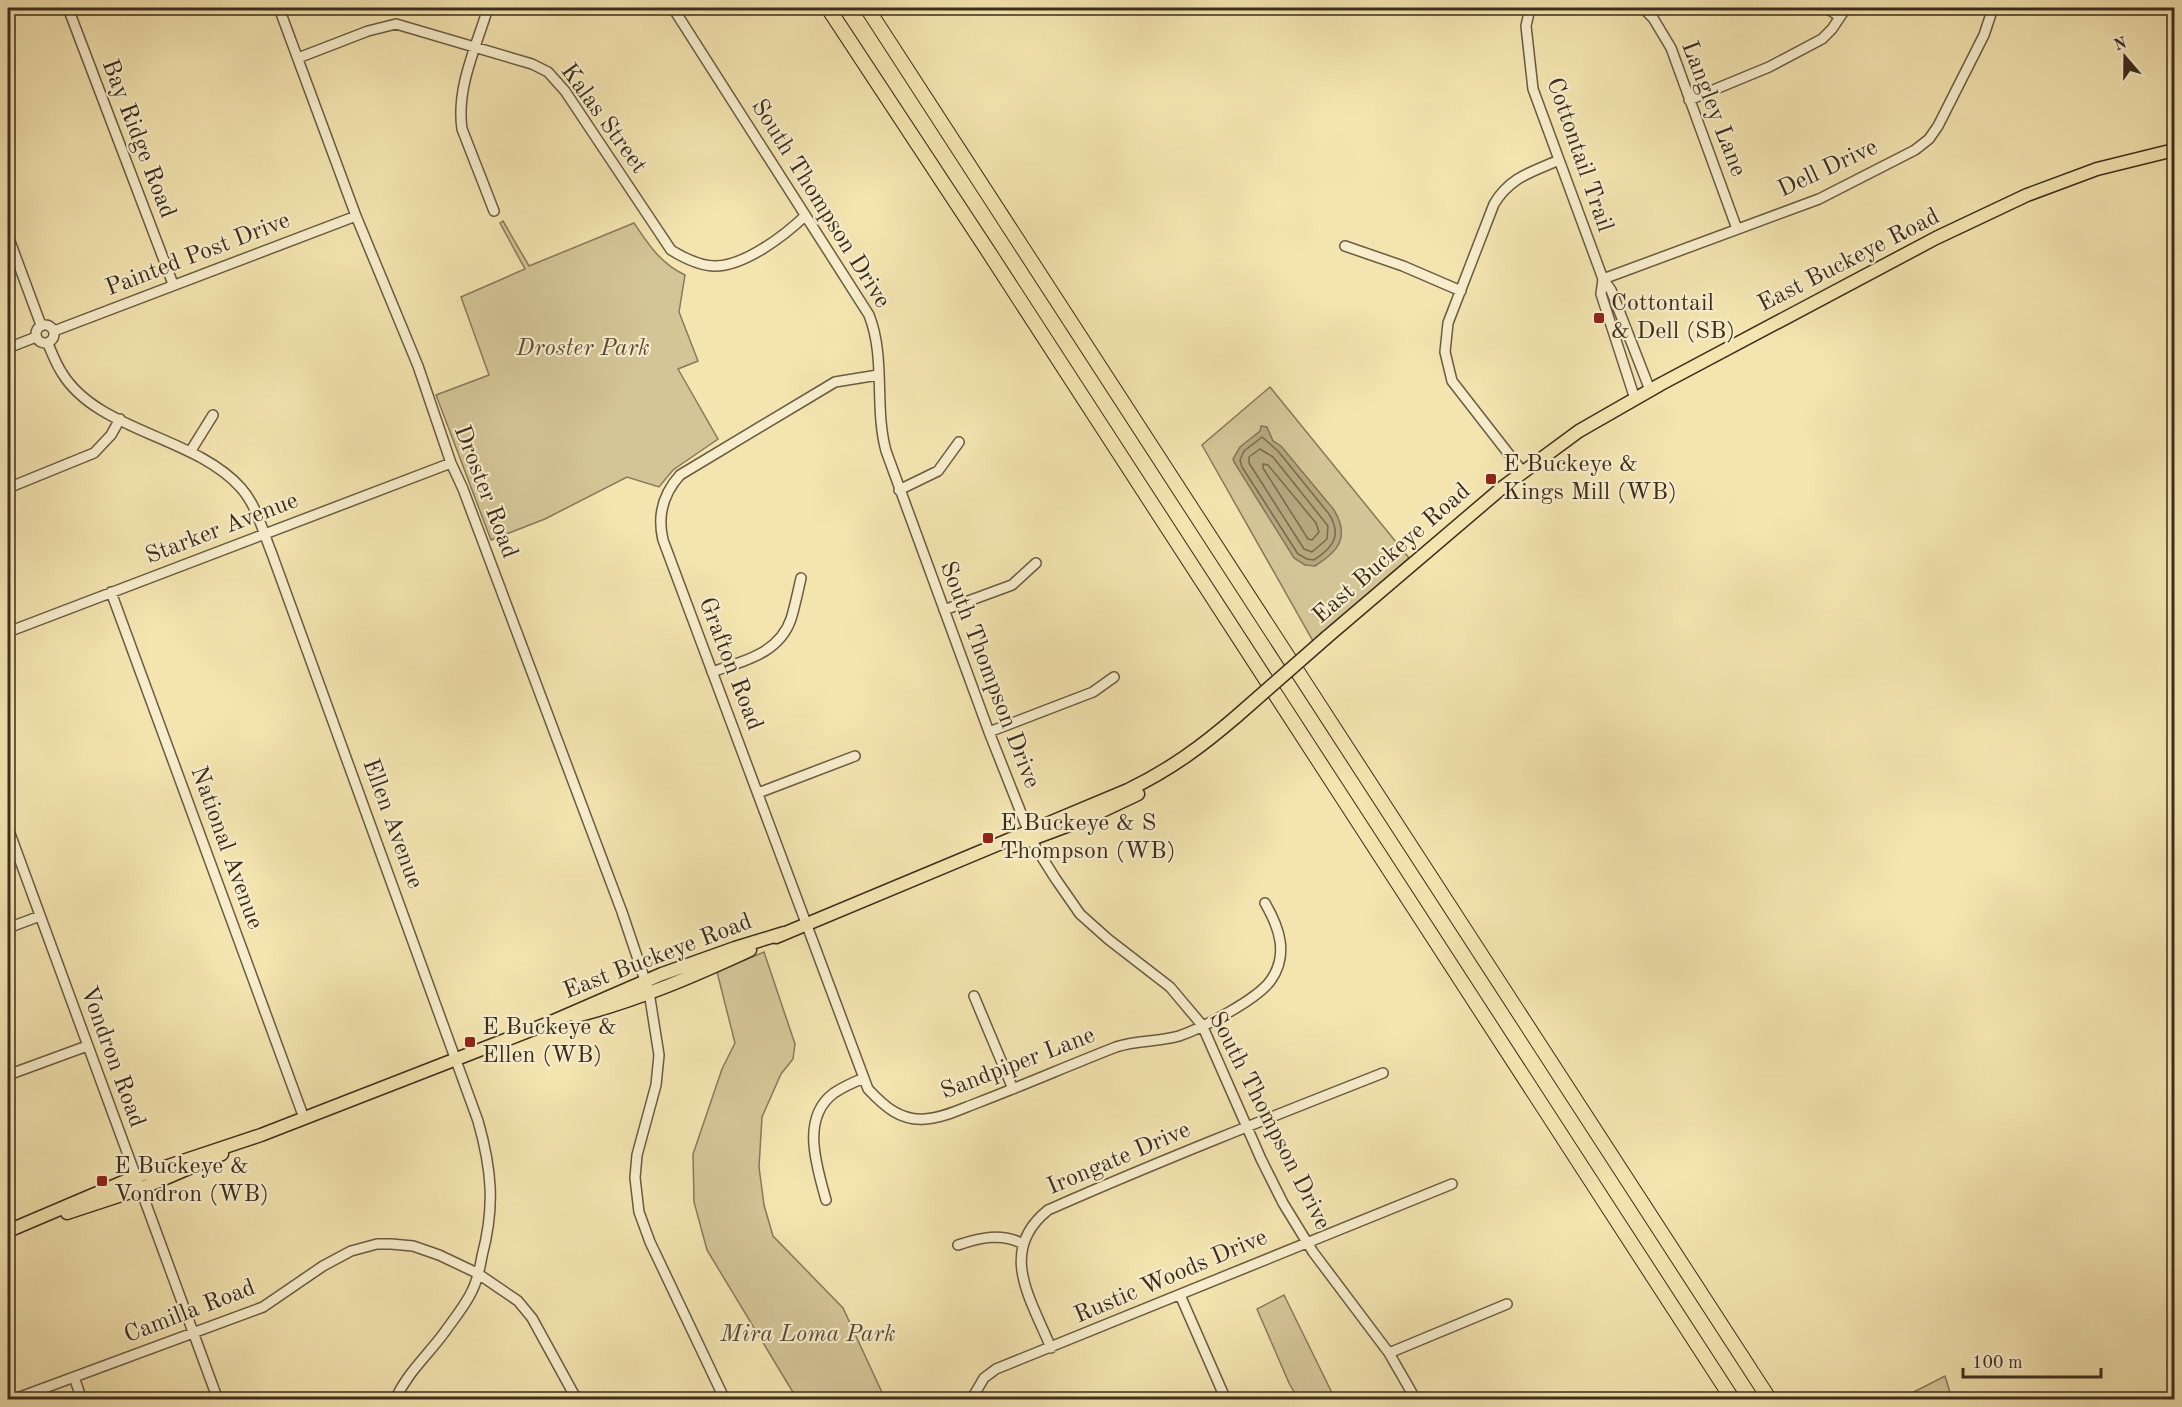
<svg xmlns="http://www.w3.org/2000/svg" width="2182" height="1407" font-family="'Old Standard TT',serif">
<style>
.green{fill:#d4c597;stroke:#88795a;stroke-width:1.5}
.water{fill:#b5a67e;stroke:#857657;stroke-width:1.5}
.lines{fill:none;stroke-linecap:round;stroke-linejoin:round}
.shore{stroke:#786a4e;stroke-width:1.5}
.minor-casing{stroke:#6a5b42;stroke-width:12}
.major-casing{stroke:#3c2d1d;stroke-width:15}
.highway-casing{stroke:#3c2d1d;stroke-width:16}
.minor{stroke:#f7edcc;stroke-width:9}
.major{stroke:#f3e4b0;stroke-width:12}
.highway{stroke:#f3e4b0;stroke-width:14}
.major-bridge-casing{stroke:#3c2d1d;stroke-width:15;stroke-linecap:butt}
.major-bridge{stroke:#f3e4b0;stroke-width:12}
.poi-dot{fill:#8f2418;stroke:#f7edcc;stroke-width:2}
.labels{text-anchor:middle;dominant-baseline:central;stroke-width:4.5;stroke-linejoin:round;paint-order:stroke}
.street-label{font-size:24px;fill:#3c2d1d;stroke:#f7edcc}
.poi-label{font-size:24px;fill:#3c2d1d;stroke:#f7edcc;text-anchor:start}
.park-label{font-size:24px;font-style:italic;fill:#5a4b35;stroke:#f7edcc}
</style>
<rect width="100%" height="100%" fill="#f3e4b0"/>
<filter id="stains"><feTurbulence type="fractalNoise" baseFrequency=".00333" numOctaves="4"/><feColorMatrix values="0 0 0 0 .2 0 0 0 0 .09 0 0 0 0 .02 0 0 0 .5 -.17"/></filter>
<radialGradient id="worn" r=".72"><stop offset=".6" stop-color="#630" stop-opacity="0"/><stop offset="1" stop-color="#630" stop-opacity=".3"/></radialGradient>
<path class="green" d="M503,221L529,266L634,223C649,245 660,263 685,275L679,312L698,361L678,369L718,439L673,470L659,487L627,477L545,519L491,540L436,395L489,375L461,297L525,269L500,223Z
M1270,387L1409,558L1313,641L1202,445Z
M764,952L795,1044L793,1059L781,1074L762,1117L759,1167L764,1205L773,1236L843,1308L885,1399H797L707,1250L694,1202L693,1154L722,1069L735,1043L717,972Z
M1284,1295L1335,1399H1298L1289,1383L1257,1309Z
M1945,1376L1952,1399H1900Z"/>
<path class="water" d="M1261,426L1267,427L1273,441L1281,446L1334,510C1350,537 1339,551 1315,566L1305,565L1294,558L1234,462L1233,459L1240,447L1260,431Z"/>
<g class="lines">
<path class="shore" d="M1262,437L1278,451L1329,514C1342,535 1334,547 1314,560L1307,559L1298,554L1242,467L1240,460L1244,451Z
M1260,449L1273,457L1328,526L1327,539L1312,552L1304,549L1249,463V457Z
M1263,464L1268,465L1316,523L1319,532L1312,540L1308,539L1263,468Z"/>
<g class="minor-casing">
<path id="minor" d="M68,8L173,284
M279,8L356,216L418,366L451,463L463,489L622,912L649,992L659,1055L656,1085L637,1155L635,1178L639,1212L650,1242L725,1400
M488,8C476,47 456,88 462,129L494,211
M673,8L869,315C886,358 874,407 886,451L989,732L1033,843L1055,878L1080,914L1108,939L1170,987L1202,1025L1261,1159L1283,1203L1313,1252L1389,1353L1416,1400
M1530,8L1526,26L1533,89L1603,279L1611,290L1650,390
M1643,8L1653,18L1671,48L1737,229
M1827,8L1840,17
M298,58L368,31L396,24L532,64L548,72L565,91L671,250C684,258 700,266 715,266C745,266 785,235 805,216
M1689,100L1769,67L1822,39L1832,29L1846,8
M8,236L41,325
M1345,246L1403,266L1461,291
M1603,279L1819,199L1915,150L1929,139L1938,126L1984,35L1993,8
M1603,279L1601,294L1635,399
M36 334a9 9 0 1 1 18 0a9 9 0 1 1-18 0Z
M54,331L356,216
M48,344C52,353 56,364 62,373C98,432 195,436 241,488C257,506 263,532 272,554L478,1121C492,1170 495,1207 482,1256C480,1268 477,1281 472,1291C465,1306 453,1320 444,1333C427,1356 407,1373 395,1400
M8,348L36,337
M878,375L835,382L680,475C663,494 657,515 663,540L868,1089C884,1106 900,1121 925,1119C943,1118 961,1109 977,1103C1024,1085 1070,1065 1116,1047C1136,1040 1158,1042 1179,1036C1202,1028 1257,1000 1271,980C1289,954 1279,927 1265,903
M190,452L213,415
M1522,471L1452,381L1445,352L1448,323L1494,204C1510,177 1532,172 1559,160
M8,488L94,453L111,435L120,419
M899,490L938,471L959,442
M111,592L304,1118
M944,610L1012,585L1036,563
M8,632L451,463
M712,672C743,661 779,654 791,619C795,606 798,591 801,578
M989,732L1093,692L1114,677
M758,793L855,756
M8,828L218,1400
M8,928L40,916
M974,996L1013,1089
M8,1075L87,1046
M826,1200C817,1167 800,1118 834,1093C843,1087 854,1082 864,1078
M958,1245C979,1238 1002,1232 1023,1244
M1180,1295L1226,1400
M1051,1348C1031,1299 997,1251 1048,1210C1159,1161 1271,1117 1383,1073
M1389,1353L1507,1304
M74,1377L82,1400
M12,1400L263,1307L323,1266L351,1251L377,1244H391L413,1246L439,1255L477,1273L518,1301L532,1318L577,1400
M971,1400L984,1378L996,1369L1452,1184"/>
</g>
<g class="major-casing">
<path id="major" d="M1327,637L1503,487L1579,431L1661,384L1936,238L2027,195L2097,169L2174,150
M1013,846L1083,820L1138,794
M776,937L1128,790C1171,769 1201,747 1237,716
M576,1016C636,1001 694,976 750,950
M67,1213L140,1189L222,1154
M8,1231L135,1177L261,1135L549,1023L662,974L735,948L784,933"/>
</g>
<g class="highway-casing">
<path id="highway" d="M828,8L988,251L1733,1400
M867,8L1770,1400"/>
</g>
<use href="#minor" class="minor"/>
<use href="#major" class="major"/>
<use href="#highway" class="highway"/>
<g class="major-bridge-casing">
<path id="major-bridge" d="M1237,716L1327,637"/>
</g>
<use href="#major-bridge" class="major-bridge"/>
</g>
<g class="poi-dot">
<rect x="1593" y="312" width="12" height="12" rx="3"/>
<rect x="1485" y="473" width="12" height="12" rx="3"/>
<rect x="982" y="832" width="12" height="12" rx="3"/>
<rect x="464" y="1036" width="12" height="12" rx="3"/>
<rect x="96" y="1175" width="12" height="12" rx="3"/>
</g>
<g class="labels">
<g class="street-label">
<text transform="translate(1713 109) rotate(69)">Langley Lane</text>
<text transform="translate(603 119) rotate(54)">Kalas Street</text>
<text transform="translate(138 139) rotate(69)">Bay Ridge Road</text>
<text transform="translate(1579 155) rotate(71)">Cottontail Trail</text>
<text transform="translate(1828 169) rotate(-25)">Dell Drive</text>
<text transform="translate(820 204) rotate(58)">South Thompson Drive</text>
<text transform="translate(198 255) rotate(-21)">Painted Post Drive</text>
<text transform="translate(1849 261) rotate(-27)">East Buckeye Road</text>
<text transform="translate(485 492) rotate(69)">Droster Road</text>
<text transform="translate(222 529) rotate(-21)">Starker Avenue</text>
<text transform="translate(1392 554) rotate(-41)">East Buckeye Road</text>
<text transform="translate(730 664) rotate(69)">Grafton Road</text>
<text transform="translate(989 675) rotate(69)">South Thompson Drive</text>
<text transform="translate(392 824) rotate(70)">Ellen Avenue</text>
<text transform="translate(226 848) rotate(70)">National Avenue</text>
<text transform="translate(658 957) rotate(-21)">East Buckeye Road</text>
<text transform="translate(112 1057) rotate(70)">Vondron Road</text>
<text transform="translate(1018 1064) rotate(-21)">Sandpiper Lane</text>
<text transform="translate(1269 1121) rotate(63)">South Thompson Drive</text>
<text transform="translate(1119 1159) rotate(-23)">Irongate Drive</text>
<text transform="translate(1171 1277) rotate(-23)">Rustic Woods Drive</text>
<text transform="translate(190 1312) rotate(-21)">Camilla Road</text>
</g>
<g class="poi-label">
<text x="1611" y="304">Cottontail<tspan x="1611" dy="28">&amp; Dell (SB)</tspan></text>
<text x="1503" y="465">E Buckeye &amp;<tspan x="1503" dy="28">Kings Mill (WB)</tspan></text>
<text x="1000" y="824">E Buckeye &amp; S<tspan x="1000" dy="28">Thompson (WB)</tspan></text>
<text x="482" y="1028">E Buckeye &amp;<tspan x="482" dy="28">Ellen (WB)</tspan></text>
<text x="114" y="1167">E Buckeye &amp;<tspan x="114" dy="28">Vondron (WB)</tspan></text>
</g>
<g class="park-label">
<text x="583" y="349">Droster Park</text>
<text x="808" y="1335">Mira Loma Park</text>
</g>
</g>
<rect width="2182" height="1407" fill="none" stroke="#f3e4b0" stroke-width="30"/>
<rect x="9" y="9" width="2164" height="1389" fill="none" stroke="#3c2d1d" stroke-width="3"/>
<rect x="15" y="15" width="2152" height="1377" fill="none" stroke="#3c2d1d" stroke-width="1.5"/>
<g transform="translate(2125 57) rotate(340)" stroke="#f7edcc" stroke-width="4.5" paint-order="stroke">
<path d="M0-4.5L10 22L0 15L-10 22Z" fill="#3c2d1d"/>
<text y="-9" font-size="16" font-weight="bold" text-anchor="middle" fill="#3c2d1d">N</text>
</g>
<path d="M1963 1368v9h138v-9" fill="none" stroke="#3c2d1d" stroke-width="3"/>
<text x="1972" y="1368" font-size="18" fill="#3c2d1d" stroke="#f7edcc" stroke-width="4.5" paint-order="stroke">100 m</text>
<rect width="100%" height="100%" filter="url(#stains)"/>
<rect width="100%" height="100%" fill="url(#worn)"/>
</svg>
